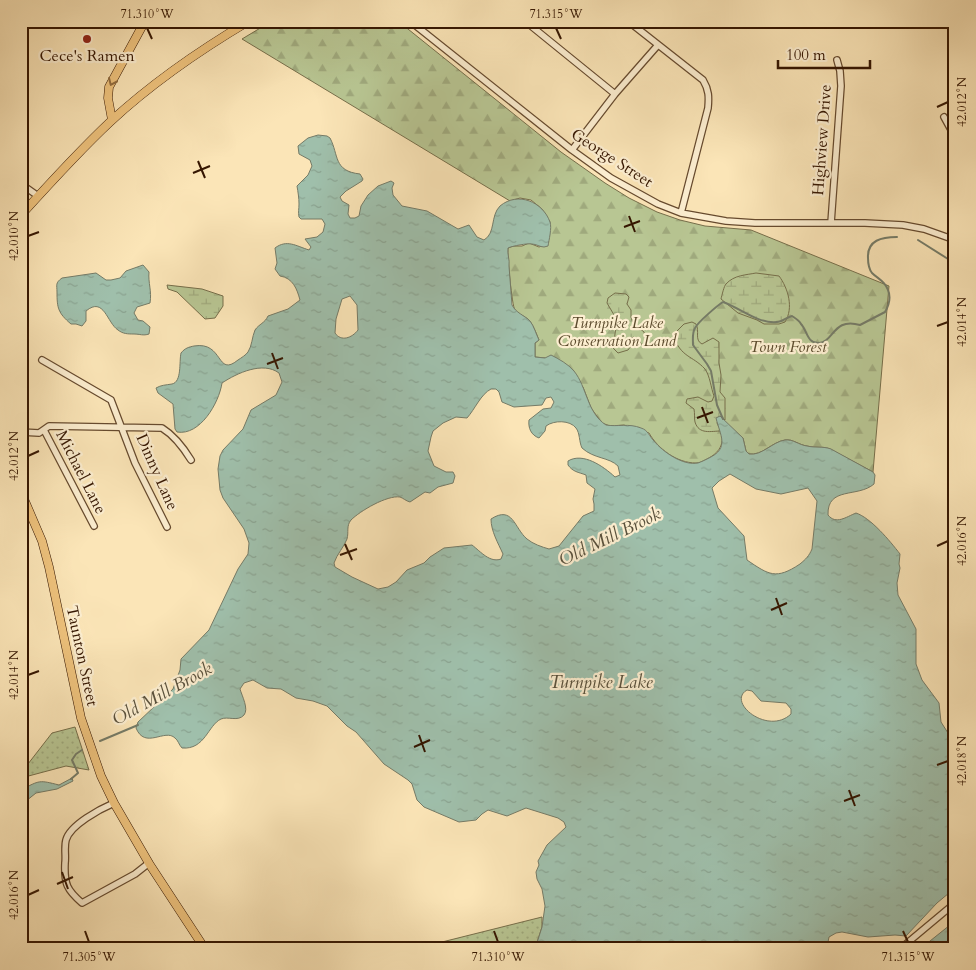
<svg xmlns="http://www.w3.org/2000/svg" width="976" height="970" font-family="Cardo,serif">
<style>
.grass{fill:url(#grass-dots);stroke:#766e4a}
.forest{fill:url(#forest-firs);stroke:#766e4a}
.wetland{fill:url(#wetland-marsh);stroke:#766e4a}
.water{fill:url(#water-ripples);stroke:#757b67;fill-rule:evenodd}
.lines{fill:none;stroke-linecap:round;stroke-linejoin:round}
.stream{stroke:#757b67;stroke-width:2}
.minor-casing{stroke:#664a2e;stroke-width:8}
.major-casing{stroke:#351601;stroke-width:9}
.minor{stroke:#fceed0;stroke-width:5.5}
.major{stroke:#eec27c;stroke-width:8}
.oneway{stroke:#926c3e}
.ticks{fill:none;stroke:#351601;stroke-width:2}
.poi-dot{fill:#8f2418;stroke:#fceed0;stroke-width:2}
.labels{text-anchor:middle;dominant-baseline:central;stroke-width:4.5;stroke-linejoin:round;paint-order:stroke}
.poi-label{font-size:16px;fill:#351601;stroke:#fceed0}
.street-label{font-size:16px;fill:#351601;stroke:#fceed0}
.park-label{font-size:16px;font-style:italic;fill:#5c4b2d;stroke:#fceed0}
.water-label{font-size:18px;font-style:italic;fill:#5a513c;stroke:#fceed0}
.neatline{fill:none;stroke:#351601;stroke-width:2}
.ticks-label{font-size:12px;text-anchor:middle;fill:#351601}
</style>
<defs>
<pattern id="grass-dots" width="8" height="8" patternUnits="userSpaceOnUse" patternTransform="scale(1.25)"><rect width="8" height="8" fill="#b8c693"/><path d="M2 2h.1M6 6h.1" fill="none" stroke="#9fa97d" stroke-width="1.8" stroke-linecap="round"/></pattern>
<pattern id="forest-firs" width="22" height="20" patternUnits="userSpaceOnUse" patternTransform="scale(1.25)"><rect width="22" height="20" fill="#b8c693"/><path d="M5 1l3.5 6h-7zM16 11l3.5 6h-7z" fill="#9fa97d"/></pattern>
<pattern id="wetland-marsh" width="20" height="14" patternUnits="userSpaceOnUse" patternTransform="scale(1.25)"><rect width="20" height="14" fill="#b8c693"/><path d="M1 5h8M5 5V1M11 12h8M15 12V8" fill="none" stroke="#9fa97d"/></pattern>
<pattern id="water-ripples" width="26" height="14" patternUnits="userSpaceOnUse" patternTransform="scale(1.25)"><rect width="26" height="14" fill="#9fbfab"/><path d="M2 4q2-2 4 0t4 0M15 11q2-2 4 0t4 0" fill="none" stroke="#8aa391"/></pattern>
</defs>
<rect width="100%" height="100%" fill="#fbe5b7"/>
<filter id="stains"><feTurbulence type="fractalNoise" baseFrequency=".004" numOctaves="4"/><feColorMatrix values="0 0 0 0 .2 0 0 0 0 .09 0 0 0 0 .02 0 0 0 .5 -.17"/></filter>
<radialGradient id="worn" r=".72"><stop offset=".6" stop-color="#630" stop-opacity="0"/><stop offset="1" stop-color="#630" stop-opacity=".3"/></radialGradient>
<path class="grass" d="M75,727L89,770L66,766L21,778V773L52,733Z
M542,917V927L535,949H414Z"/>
<path class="forest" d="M272,21H398L561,152L605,183L629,198L657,212L680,220L705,226L751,230L889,286L873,472L830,449C823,446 815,448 807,446C799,445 793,439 785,440C772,442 762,456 749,454L746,451L743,438L721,431C725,444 719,453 707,459C703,461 700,463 696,463C677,463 658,449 649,433L624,425L610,426L602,423L591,408L583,387L545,358L535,357V343L539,340C536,333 533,324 528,319C524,316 518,314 515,310C512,307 507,254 508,248L513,246H522L529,243L539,247L548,244L550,222L542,209L531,200L520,198L510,201L242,39Z"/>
<path class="wetland" d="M756,273L779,276C788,288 794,308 785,322L779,324H764L757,320L738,313L721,299C722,295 724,286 726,284C734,275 746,275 756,273Z
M167,285L202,289L223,296V306L215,318L205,319L177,292L168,289Z
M615,293L626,294L629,297L627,304L631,310V317L633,323L644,332L647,346L644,348L638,339L633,337L630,340L631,346L628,350L618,353L613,348L617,320L607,303L608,298Z
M692,322L696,324C700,331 694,340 702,344L713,338L719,342V363L721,375L720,392L725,398V420L720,416L717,423L721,431C711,431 699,435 695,422C694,418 695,414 694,409L686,403L687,399L698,397L708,402L712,401L714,396C711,388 710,376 705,369C692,355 681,358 673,335L684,324Z"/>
<path class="water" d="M318,135L327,136L330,138C339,155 333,171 360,174L363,179L362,181L346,191L340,197L342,201L349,205L348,214L350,218H355L359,216L361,206L368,195L378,186L391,181L394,183L392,188L393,195L402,206L427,211L458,229L469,225L477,237L484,240C496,233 490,216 500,206C518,191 543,202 550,222C552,228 549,240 548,246L544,247C540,247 536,244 532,244C528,243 512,246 508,248C507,255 510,259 509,266L512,305C516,313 524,315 530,321C534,326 536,334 539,340L535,343V357L545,358L551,355C559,359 568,364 574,371C587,387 587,413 606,425C617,427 629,423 641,428C648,430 649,436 654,441C663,452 683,466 698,463C701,462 705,460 709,458C730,448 720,435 716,418L720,416L743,438L746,451L749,454C762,456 772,442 785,440C793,439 799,445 807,446C815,448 823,446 831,449L873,472L875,475L874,484C858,498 827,486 828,515C836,525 846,517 856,513C871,518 890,541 900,554L899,564L900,568L897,583L898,595L916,629V664L922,680L939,703L941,722L948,733L955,751V888L937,903L906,936L895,935L868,937L842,932L836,933L829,937L828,942L831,949H535L542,927L545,906L542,889L537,879L536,872L539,865L538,861L547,845L566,827L564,822L558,818L526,808L507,816L488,810L482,814L476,820L459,822L424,807L417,800L412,784L408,780L384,764L356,732L347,726L327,706L313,701L296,698L281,689L267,688L253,680L244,683L240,689C242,696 249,709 244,715C238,722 228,716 221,719C208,725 205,750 182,748C179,745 178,740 175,738C165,728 145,750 136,728L138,722L173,689L180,670L181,659L209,630L238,569L248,554L249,543L244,529L223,498L220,490L218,469L220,456L223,450L243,429L251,410L276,395L282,382L279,373C263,361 237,373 222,383C219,403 200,436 177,432L175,429L173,404L158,393L156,388C161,385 166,385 172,384C182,382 179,362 181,353C185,348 189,347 194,346C224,341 216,378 238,360C241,358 246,355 248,352C252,346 252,337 255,330C259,324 265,323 268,316L288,309L300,300C297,289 293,278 280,276L275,269L277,263L275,248C287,239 296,246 309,250L311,247L305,239L317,237L323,232L325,224L322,219H301L299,217C298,212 299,209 299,204C299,198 298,192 297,186L308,175L312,166L310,160L299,154L298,146L308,138ZM350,296L357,305L358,330C352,338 341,342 335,333L336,319L342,299ZM491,389H496L499,392L502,402L514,407L542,405L546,398L551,397L554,402L551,408L543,409L529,420C528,428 531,435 539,438L545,431L546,426C554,420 570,420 576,428C580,433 579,442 582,448C594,459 609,457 618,466L620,475L615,477C603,466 583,452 568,461V465C573,472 578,472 586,475L587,483L595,489L593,499L594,504V511L583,516L559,546L549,549C542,547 533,544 527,539C514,528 513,505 491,519C491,531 498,543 503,554L501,559C490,563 481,552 472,545L444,548L430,557L424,563L407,570L396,582L388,587L378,589L352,577L335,567L334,563C337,554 344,547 347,539C349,532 346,526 351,520C360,511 387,495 400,497C403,498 406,501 410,502L425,492L430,493L438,487L453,483L455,476L453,472H446L434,466L428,451L431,437L433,431L443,423L456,417L467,418C475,409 481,394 491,389ZM730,474L756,489L781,494L808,488L817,501L812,549C809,556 806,559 800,564C776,580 769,575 747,560L744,536L718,508L712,488L719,481ZM747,690L752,691L761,701L786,703L791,709V714C768,736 726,702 747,690Z
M143,265L149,272C148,283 152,291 150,303L137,307L134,313L138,320L143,321L150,327L149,334C143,336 140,334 134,334C128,334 123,334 118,330C107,323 104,296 86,311V321L82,326L76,324H71C58,313 57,308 57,292C57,285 55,283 62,278L96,273L106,280H111L120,278L126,271Z
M72,778L73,781L57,789L36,793L21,805V790C40,780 39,780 59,785Z
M955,921L954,949H920Z"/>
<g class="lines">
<path class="stream" d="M918,240L948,259L955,266
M723,419L717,405L711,371L707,364L693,345C693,339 692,333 695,328C698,322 718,305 723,302C740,308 758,324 777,322C782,322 787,317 792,316C795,318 799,320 801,324C807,330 807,344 819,343C834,342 833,317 860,325L885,312C889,305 891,297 888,290C885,281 878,279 872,273C869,269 868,263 868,258C867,240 882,237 897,237
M100,741L138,725
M71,779L78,773L72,760L76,754L82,750"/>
<g class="minor-casing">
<path id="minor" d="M410,21L572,150L611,178L658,204L681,213L726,221L755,223H865L903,225L924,229L955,240
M525,21L615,94
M628,21L703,80C709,90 709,97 708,108L681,213
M944,117L955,137
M572,150L615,94L658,45
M21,184L38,196
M831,223L841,86L840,71L837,60
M42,360L111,400L135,463L167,527
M44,430L94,526
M21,432L39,433L49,426L162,428C175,436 183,447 191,460
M114,803C100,809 70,825 66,840C64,847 66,856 65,863C64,884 67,890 82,903L135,874L149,863
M900,949L955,903"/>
</g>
<g class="major-casing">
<path id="major" d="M112,120L108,98L109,87L145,21
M21,215C50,183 79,151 110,122C152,83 200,50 249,21
M21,492L42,541L49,567L81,718L101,776L114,803L150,865L205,949"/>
</g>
<use href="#minor" class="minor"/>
<use href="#major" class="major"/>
</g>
<defs><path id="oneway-chevron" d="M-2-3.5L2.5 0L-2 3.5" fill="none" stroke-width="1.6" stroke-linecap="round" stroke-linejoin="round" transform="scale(1.25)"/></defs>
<use class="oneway" href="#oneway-chevron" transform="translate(112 82) rotate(114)"/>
<path class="ticks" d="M147,28L152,39M556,28L561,39M937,107L948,102M198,161L205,178M193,173L210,166M629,216L635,232M624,227L640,221M28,236L39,232M937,326L948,322M272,353L278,369M267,364L283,358M702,407L708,423M697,418L713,412M28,456L39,451M345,544L352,560M937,546L948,541M340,555L357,549M776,598L782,615M771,610L787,603M28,675L39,671M419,735L425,752M414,747L430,740M937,765L948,761M849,790L855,806M844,801L860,795M62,872L68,889M57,884L73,877M28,895L39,890M85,931L89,942M494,931L498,942M903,931L908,942"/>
<circle class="poi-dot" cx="87" cy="39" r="5"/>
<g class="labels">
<g class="poi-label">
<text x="87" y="56">Cece's Ramen</text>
</g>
<g class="street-label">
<text transform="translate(822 140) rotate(-86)">Highview Drive</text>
<text transform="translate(612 158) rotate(33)">George Street</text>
<text transform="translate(81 472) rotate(63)">Michael Lane</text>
<text transform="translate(157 472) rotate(66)">Dinny Lane</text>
<text transform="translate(82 656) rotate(78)">Taunton Street</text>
</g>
<g class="park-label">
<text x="617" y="323">Turnpike Lake<tspan x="617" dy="18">Conservation Land</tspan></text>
<text x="788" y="347">Town Forest</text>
</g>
<g class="water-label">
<text transform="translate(610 537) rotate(-26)">Old Mill Brook</text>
<text x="601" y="682">Turnpike Lake</text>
<text transform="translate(162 694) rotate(-29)">Old Mill Brook</text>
</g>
</g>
<rect width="976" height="970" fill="none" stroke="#fbe5b7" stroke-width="55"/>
<path d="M778 60v8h92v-8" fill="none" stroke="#351601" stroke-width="2.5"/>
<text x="786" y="60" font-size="15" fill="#351601" stroke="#fceed0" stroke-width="4" paint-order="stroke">100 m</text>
<rect x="28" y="28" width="920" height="914" class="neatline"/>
<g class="ticks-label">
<text x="147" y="18">71.310°W</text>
<text x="556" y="18">71.315°W</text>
<text transform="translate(962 102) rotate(-90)" y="4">42.012°N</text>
<text transform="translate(14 236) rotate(-90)" y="4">42.010°N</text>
<text transform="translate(962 322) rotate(-90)" y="4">42.014°N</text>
<text transform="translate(14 456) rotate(-90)" y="4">42.012°N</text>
<text transform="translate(962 541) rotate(-90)" y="4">42.016°N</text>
<text transform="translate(14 675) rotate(-90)" y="4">42.014°N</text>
<text transform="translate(962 761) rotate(-90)" y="4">42.018°N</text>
<text transform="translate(14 895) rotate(-90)" y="4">42.016°N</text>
<text x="89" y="961">71.305°W</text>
<text x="498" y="961">71.310°W</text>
<text x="908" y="961">71.315°W</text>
</g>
<rect width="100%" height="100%" filter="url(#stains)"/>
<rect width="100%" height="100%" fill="url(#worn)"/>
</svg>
